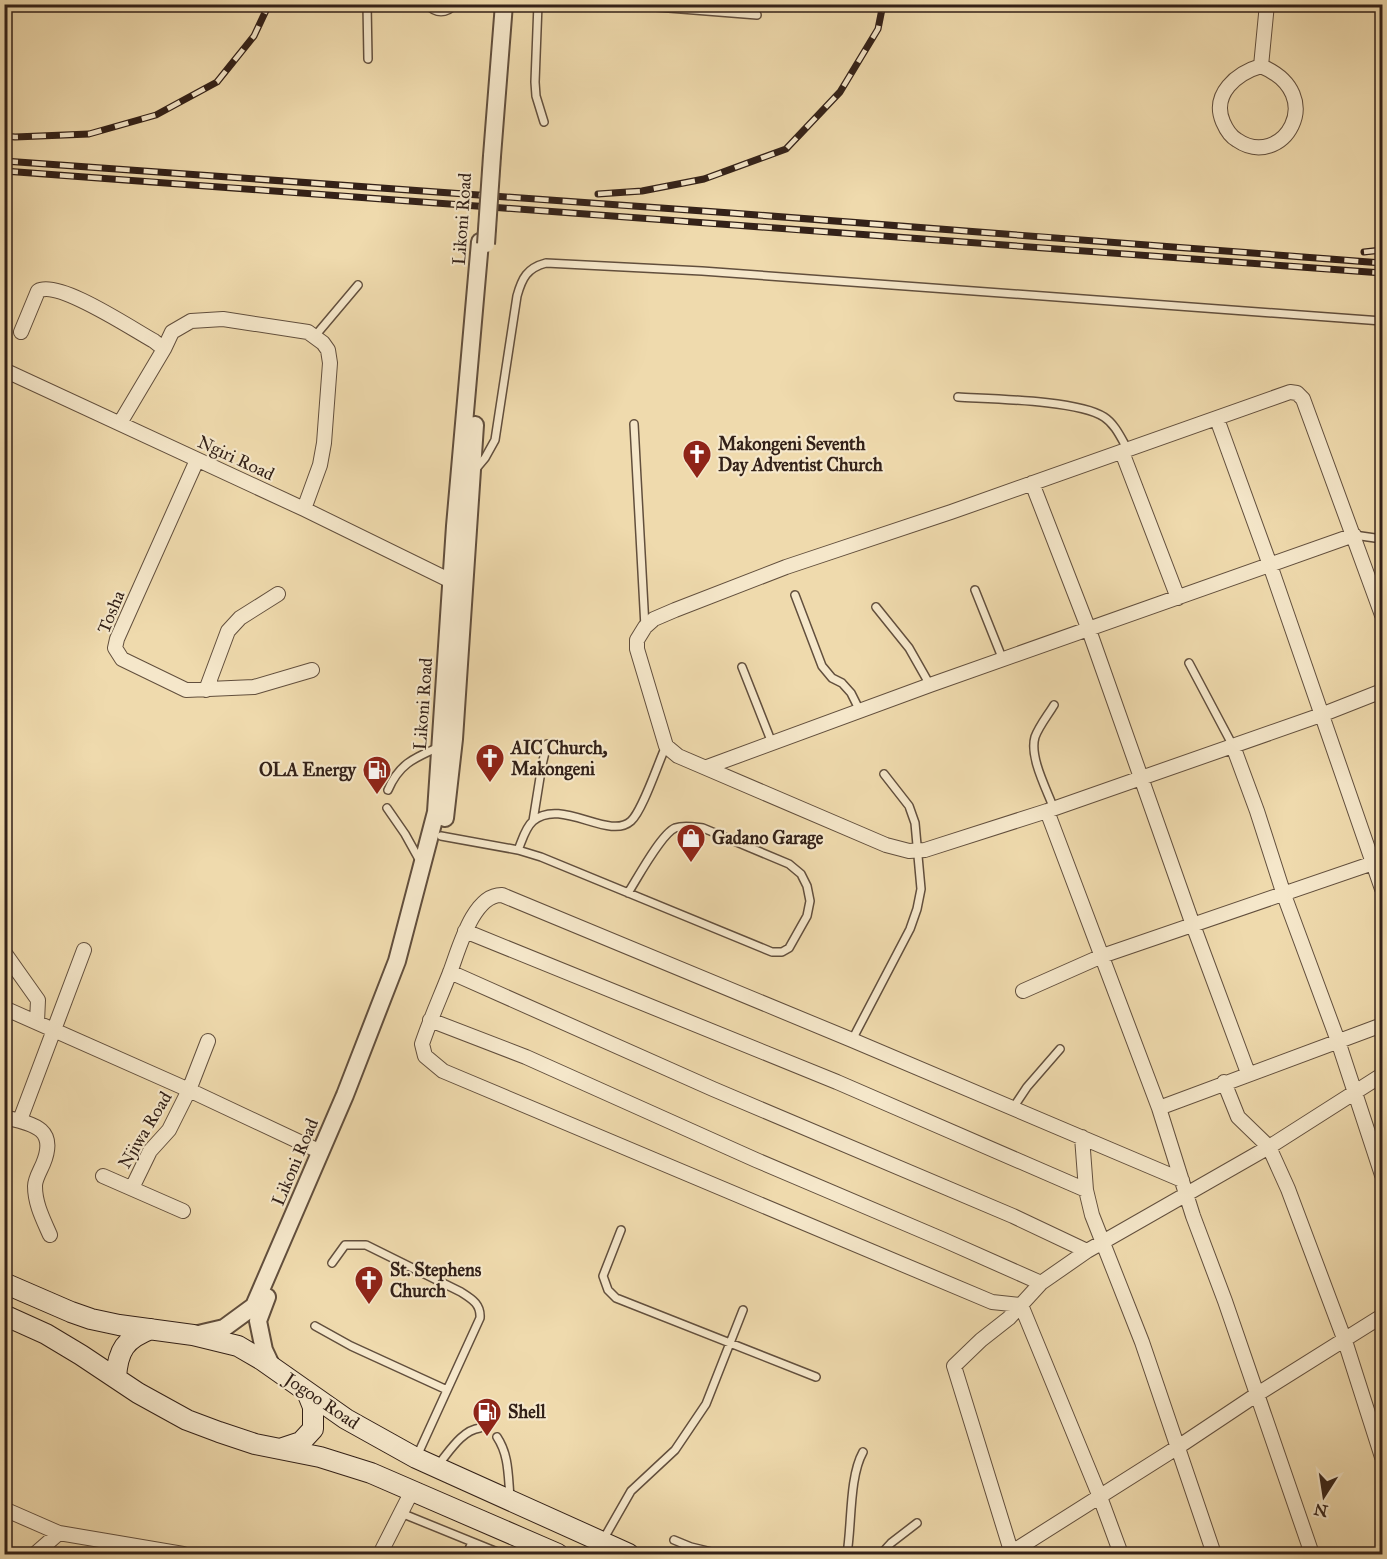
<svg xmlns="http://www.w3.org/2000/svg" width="1387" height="1559" font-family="'IM FELL Great Primer',serif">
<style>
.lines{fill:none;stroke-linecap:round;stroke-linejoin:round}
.service-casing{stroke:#624f3d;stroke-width:10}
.minor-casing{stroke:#624f3d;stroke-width:16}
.tertiary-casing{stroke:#624f3d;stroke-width:20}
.secondary-casing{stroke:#332118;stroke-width:22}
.service{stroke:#f5e7ca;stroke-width:7}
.minor{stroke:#f5e7ca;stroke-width:14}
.tertiary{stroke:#f5e7ca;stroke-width:16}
.secondary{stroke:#f5e7ca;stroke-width:20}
.rail-casing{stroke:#332118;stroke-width:7}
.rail{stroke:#f5e7ca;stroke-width:4.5;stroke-dasharray:14;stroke-linecap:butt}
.tertiary-bridge-casing{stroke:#624f3d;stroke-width:20;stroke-linecap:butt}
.tertiary-bridge{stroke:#f5e7ca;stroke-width:16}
.labels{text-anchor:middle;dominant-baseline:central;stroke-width:4.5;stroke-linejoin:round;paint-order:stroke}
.street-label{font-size:18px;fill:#332118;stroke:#f5e7ca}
.poi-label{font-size:18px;font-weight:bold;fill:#332118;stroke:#f5e7ca;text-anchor:start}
</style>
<rect width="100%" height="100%" fill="#efdaad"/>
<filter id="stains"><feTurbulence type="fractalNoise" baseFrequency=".00333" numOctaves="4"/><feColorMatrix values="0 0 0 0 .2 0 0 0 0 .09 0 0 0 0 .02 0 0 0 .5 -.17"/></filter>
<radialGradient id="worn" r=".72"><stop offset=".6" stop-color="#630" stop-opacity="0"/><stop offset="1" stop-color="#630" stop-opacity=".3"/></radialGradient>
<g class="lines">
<g class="service-casing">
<path id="service" d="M367,4L368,59
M426,4C436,14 446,14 456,4
M538,4L535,82L536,96L544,122
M618,4L757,15
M315,336L358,285
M958,397C991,399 1078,400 1104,417C1115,424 1121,438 1128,450
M634,424L645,627
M475,470L485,458L495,440L517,296C522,278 527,268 546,263L702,271L1382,321
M1354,535L1382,539
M975,590L1003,660
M795,595L822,666L832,678L842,683L851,693L860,711
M876,607L909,648L930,685
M1189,663L1233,746
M742,667L772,743
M1054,705C1048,715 1039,726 1035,737C1029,757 1047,790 1054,809
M388,790C399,764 414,758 439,747
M387,808L405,834L420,861
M533,821L542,765L547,744
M441,836L518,850L541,857L772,952H782L789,948L807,916L810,901L807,886L801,874L789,864L703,828C694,827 684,825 675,828C661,834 637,879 628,893
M518,850C522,841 525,828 533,821C561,797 609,841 631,821C643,810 658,763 666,746
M852,1040L910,929L917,909L921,889L915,823L909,806L884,774
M1013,1108L1027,1087L1060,1049
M621,1230L603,1276L608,1290L616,1298L816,1377
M332,1263L345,1245H366L461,1292C472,1299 481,1304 480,1318L417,1456
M315,1326L351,1346L447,1390
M497,1437C509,1455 508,1475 510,1497
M438,1465C449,1452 462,1430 480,1428
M401,1513L502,1554
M603,1540L631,1491L675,1450L706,1404L743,1310
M674,1540L691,1547L720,1554
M467,1554L472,1542
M847,1554C852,1524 849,1477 863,1452
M881,1554L891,1543L917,1523"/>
</g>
<g class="minor-casing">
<path id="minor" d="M1261,66C1330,95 1282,171 1237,140C1230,136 1226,129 1223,122C1211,94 1237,73 1261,66Z
M1261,66L1267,4
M21,332L38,291C58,279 132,329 154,341L164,349
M4,370L304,509L451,581
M1217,419L1270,565L1382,889
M120,423L164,349L172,332L191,321L223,319L308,332L323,343L328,350L330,363L324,443L320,465L304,509
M1122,452L1178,598
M197,460L117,639L115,648L122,659L186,690L254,687L312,670
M1032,483L1089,630L1193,925L1248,1073
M1382,615L1303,399L1297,393L1290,392L951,512L786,567L675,610L654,619L645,627L637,640V649L666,746L678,756L886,845L909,851L925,850L1047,811L1321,715L1382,691
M206,690L228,631L240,618L278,594
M1233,746L1257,811L1284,895L1338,1041L1382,1175
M707,767L930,685L1354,535
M1047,811L1159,1108L1193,1216L1225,1301L1312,1554
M465,931L837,1082L1086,1190
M4,952L38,1000L37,1022
M450,972L713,1089L1013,1216L1087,1251
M1023,991L1102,956L1382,860
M4,1008L189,1090L321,1152
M430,1020L526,1057L756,1160L944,1240L1041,1283
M1224,1082L1238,1117L1269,1147L1288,1189L1345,1341L1382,1457
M1159,1108L1382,1025
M4,1117C33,1124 58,1128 43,1164C40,1171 35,1179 35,1186C35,1204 43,1219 50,1235
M20,1120L84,950
M1082,1137L1086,1190L1092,1215L1142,1342L1214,1554
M103,1176L183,1211
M132,1188L150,1151L169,1130L189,1090L208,1041
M4,1509L59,1533L183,1554
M1012,1552L1178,1447L1256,1395L1382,1316
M35,1554L59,1533
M380,1554L412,1491
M1012,1554L954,1366L981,1340L1009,1318L1041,1283L1087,1251L1269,1147L1382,1075
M1121,1554L1100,1497L1021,1305L992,1302L443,1071L425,1056L422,1044C430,1020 440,998 449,975C458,953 472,894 502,895L852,1040L1182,1180"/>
</g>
<g class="tertiary-casing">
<path id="tertiary" d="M492,156L504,4
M445,818L454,739L475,425
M267,1297L258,1321L264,1350L272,1367
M194,1335L224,1328L254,1306L345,1095L397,961L436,812L455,526L480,242"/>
</g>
<g class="secondary-casing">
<path id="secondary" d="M4,1283L71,1312L91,1319L119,1325L193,1335L238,1346L262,1360L346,1419L416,1458L629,1554
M4,1315L46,1334L81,1355L138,1393L187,1420L219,1432L255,1444L320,1457L371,1473L558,1554
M116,1377C118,1350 125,1339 151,1329
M280,1449L301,1442L313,1429V1407L307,1392"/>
</g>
<use href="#service" class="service"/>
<use href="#minor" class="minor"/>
<use href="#tertiary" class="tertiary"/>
<use href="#secondary" class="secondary"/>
<g class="rail-casing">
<path id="rail" d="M4,136L15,137L89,134L156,115L217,82L254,36L269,4
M4,161L731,213L1382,263
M4,171L1382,273
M598,194L642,191L704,179L786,149L840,92L878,29L883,4
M1364,252L1382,250"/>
</g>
<use href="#rail" class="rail"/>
<g class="tertiary-bridge-casing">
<path id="tertiary-bridge" d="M486,244L492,156"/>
</g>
<use href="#tertiary-bridge" class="tertiary-bridge"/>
</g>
<defs>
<g id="church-pin" transform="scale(1.5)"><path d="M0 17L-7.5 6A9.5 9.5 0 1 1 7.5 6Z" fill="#8f2418" stroke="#f5e7ca"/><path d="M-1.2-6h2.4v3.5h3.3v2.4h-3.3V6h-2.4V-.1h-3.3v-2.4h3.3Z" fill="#fff"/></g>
<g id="fuel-pin" transform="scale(1.5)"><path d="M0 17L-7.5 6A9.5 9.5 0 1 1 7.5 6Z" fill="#8f2418" stroke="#f5e7ca"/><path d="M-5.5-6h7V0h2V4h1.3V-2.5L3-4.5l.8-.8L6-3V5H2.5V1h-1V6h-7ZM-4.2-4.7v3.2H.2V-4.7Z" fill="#fff"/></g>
<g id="shop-pin" transform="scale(1.5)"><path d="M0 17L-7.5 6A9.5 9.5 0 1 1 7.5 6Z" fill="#8f2418" stroke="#f5e7ca"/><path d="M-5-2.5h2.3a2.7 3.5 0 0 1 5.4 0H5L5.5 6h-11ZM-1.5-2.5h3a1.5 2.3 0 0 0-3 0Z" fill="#fff"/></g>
</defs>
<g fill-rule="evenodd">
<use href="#church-pin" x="697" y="454"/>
<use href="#church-pin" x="490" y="758"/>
<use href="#fuel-pin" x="377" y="770"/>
<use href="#shop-pin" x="691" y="838"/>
<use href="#church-pin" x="369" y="1280"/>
<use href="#fuel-pin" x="487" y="1412"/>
</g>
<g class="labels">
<g class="street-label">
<text transform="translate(462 219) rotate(-86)">Likoni Road</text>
<text transform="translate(236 458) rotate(25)">Ngiri Road</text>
<text transform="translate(111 612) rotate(-68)">Tosha</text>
<text transform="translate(423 704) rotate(-86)">Likoni Road</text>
<text transform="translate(145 1130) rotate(-59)">Njiwa Road</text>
<text transform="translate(295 1162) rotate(-67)">Likoni Road</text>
<text transform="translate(322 1401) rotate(34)">Jogoo Road</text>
</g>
<g class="poi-label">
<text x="718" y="444">Makongeni Seventh<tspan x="718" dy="21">Day Adventist Church</tspan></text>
<text x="511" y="748">AIC Church,<tspan x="511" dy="21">Makongeni</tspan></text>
<text x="356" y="770" text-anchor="end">OLA Energy</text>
<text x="712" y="838">Gadano Garage</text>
<text x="390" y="1270">St. Stephens<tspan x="390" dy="21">Church</tspan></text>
<text x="508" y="1412">Shell</text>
</g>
</g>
<rect width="1387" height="1559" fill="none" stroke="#efdaad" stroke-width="24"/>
<rect x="6" y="6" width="1375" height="1547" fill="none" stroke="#332118" stroke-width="3"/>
<rect x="12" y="12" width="1363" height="1535" fill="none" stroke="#332118" stroke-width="1.5"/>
<g transform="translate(1324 1496) rotate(192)" stroke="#f5e7ca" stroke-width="4.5" paint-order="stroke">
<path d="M0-4.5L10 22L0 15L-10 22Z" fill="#332118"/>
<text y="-9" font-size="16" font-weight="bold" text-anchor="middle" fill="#332118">N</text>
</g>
<rect width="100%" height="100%" filter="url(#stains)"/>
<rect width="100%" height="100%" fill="url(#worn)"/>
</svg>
